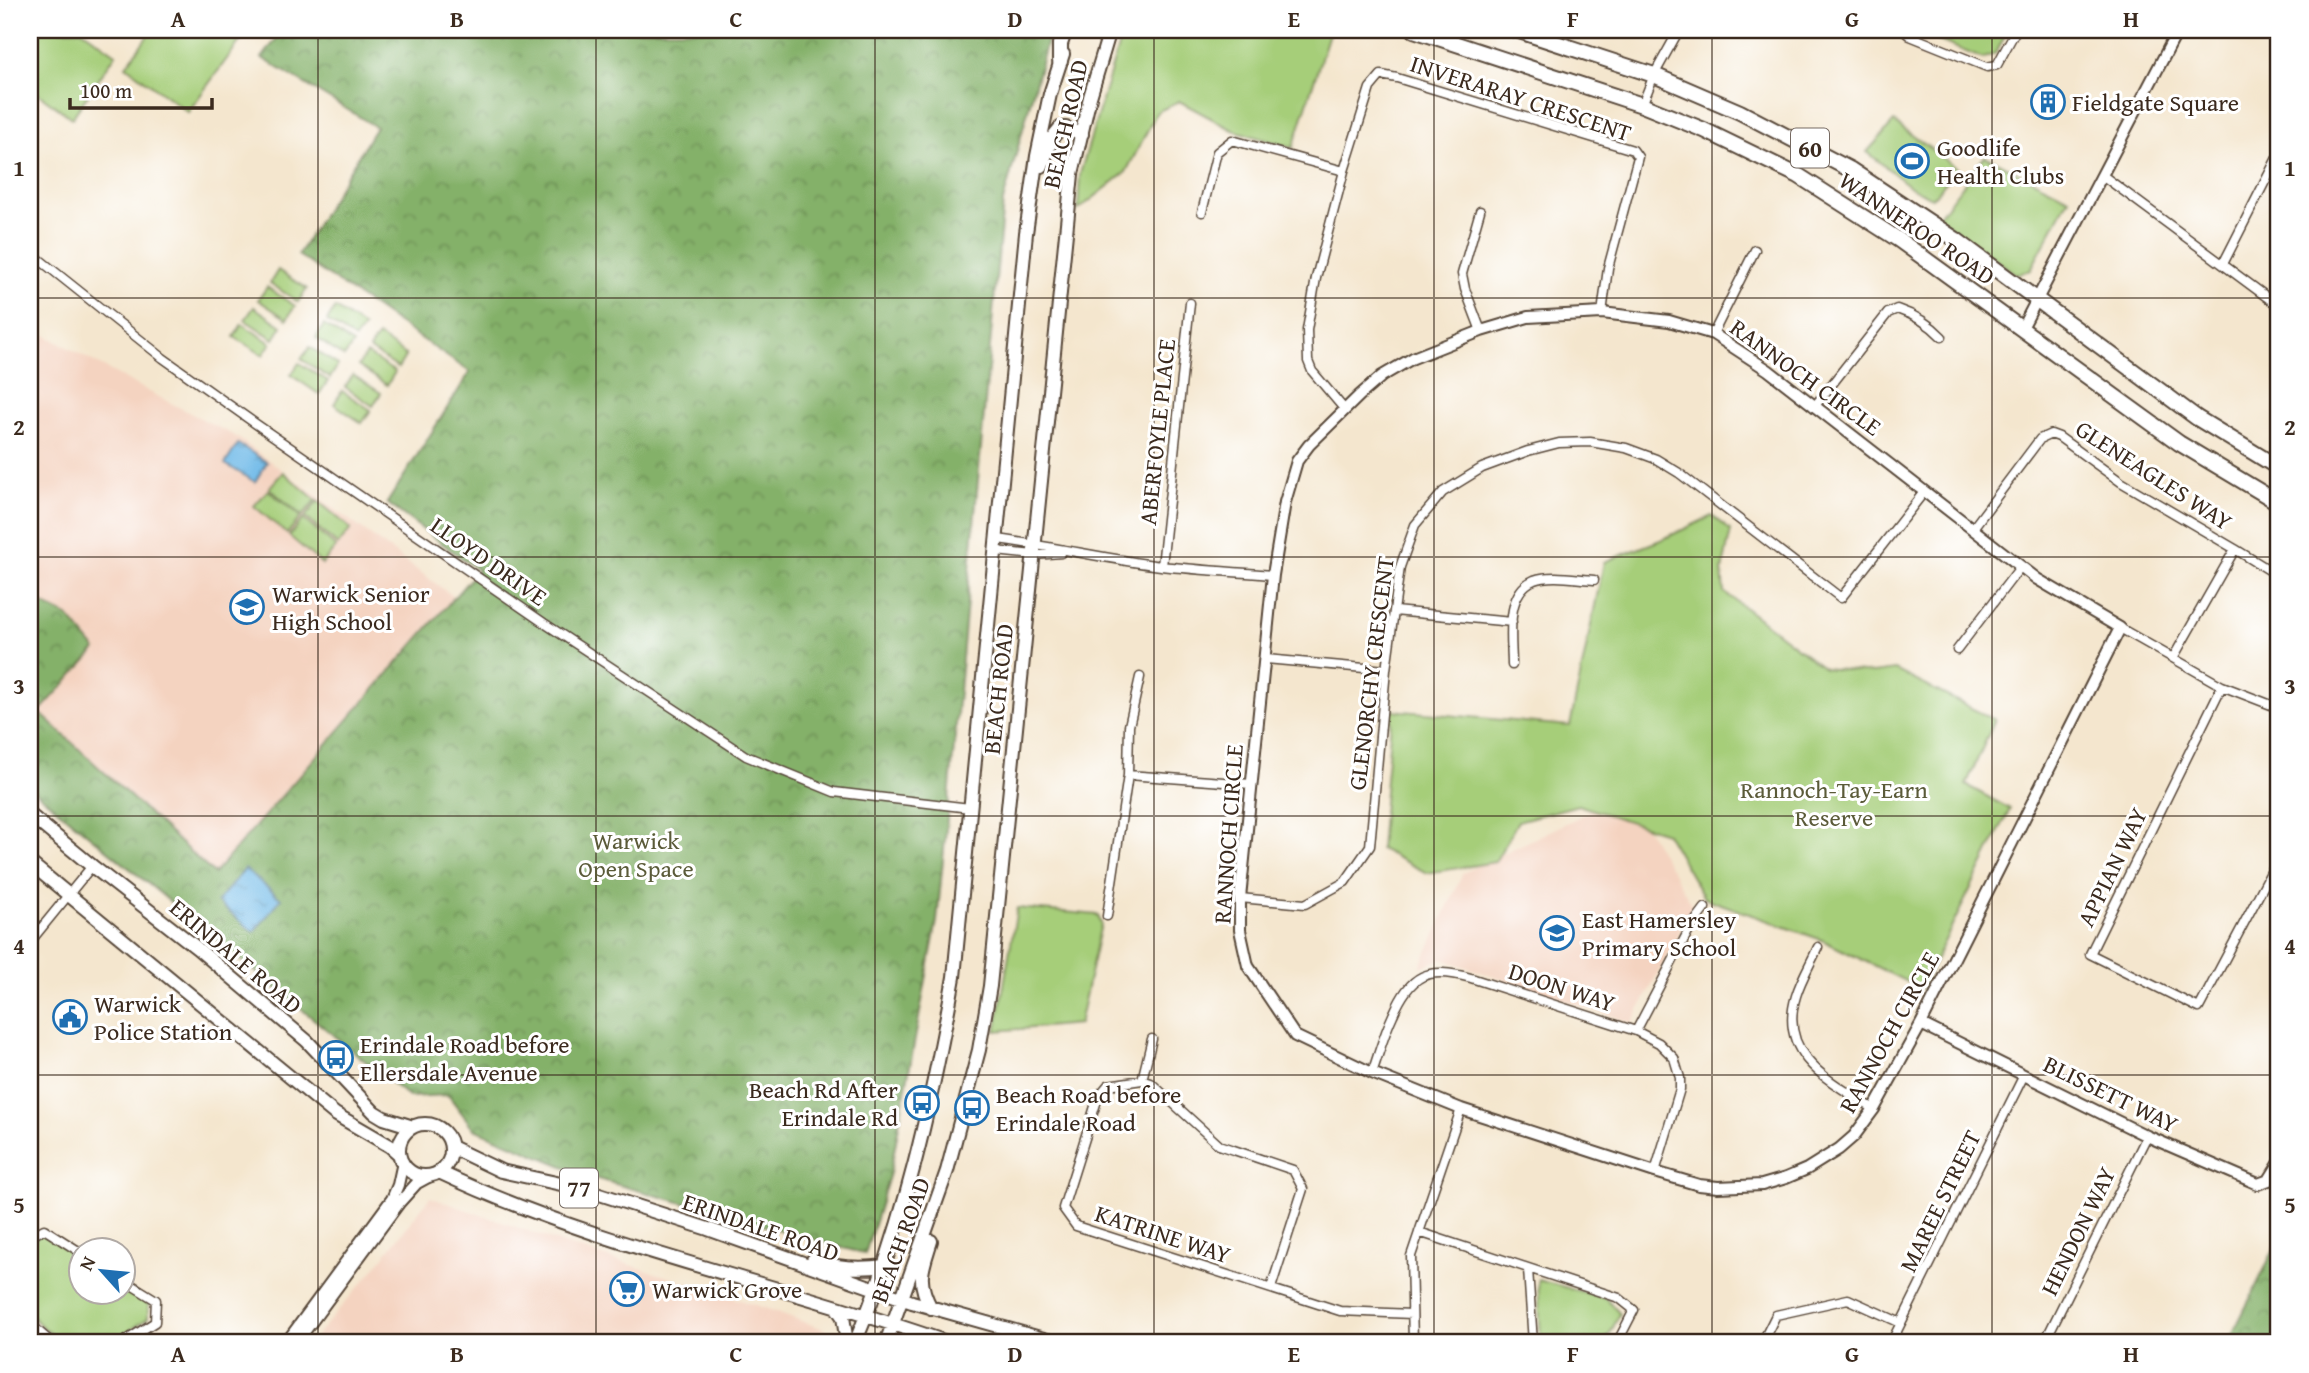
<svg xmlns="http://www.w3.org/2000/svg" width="2309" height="1373" font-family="'Gentium Book Plus',serif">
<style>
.built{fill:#f4d3c0}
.forest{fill:url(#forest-crowns);stroke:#606e44;stroke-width:2}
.green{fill:#a6ce79;stroke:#707c4c;stroke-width:2}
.water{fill:url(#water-ripples);stroke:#557283;stroke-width:2}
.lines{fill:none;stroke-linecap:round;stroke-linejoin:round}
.minor-casing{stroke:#574638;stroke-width:11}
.tertiary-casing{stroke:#574638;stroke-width:14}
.primary-casing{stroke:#574638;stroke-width:16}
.trunk-casing{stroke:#574638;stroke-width:18}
.minor{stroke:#fff;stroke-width:8}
.tertiary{stroke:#fff;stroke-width:10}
.primary{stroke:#fff;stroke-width:12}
.trunk{stroke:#fff;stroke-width:14}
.grid{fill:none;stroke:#3b2a1e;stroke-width:2;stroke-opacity:0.55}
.labels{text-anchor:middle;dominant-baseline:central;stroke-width:6;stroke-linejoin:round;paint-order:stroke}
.shield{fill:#fff;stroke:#766a62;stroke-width:2}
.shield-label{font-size:23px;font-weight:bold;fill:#3b2a1e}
.street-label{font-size:24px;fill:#3b2a1e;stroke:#fff}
.poi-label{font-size:24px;fill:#3b2a1e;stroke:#fff;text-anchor:start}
.park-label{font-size:24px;fill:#5b5b39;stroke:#fff}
.neatline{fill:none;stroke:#3b2a1e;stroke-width:2.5}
.grid-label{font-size:23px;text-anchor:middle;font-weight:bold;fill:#3b2a1e}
</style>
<defs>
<pattern id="forest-crowns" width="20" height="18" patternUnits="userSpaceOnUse" patternTransform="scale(1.75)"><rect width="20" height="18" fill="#84b169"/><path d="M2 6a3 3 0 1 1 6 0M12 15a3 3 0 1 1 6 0" fill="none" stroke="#6d9056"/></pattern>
<pattern id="water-ripples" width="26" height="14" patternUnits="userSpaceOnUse" patternTransform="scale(1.75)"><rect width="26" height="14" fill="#6fbae8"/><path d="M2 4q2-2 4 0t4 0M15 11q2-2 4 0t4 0" fill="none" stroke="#5c97bb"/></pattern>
</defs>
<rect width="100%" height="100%" fill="#fff"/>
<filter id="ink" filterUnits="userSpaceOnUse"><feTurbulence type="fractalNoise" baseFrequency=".0143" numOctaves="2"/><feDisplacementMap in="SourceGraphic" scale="14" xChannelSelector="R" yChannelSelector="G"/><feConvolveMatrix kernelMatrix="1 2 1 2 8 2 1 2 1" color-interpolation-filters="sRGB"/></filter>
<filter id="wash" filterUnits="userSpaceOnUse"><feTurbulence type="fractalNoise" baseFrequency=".00686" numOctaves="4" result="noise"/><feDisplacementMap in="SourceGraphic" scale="28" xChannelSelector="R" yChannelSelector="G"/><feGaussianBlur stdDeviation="1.57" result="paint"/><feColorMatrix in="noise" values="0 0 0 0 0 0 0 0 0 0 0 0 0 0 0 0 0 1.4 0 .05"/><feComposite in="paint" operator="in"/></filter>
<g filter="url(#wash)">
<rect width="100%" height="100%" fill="#f4e6ce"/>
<path class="built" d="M30,327L155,395L237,437L454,597L214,874L39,712L68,616L30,598Z
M1626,794L1693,906L1632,1023L1442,959L1420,967L1463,873Z
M430,1197L565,1244L774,1311L826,1330L831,1343H310L371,1273Z"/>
<path class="forest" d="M283,30H1050L1003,202L954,747L937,921L890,1173L865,1254L587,1176L474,1129L448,1095L409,1097L30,787V598L68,616L96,650L39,712L214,874L478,570L387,503L470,372L298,255L376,127L262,58Z
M2279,1240V1343H2228Z"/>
<path class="green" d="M30,30H82L116,54L72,118L30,88Z
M152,30H248L188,112L126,66Z
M1123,30H1330L1293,148L1233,130L1179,101L1157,112L1126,172L1078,210L1080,174Z
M1913,30H2008L1996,53L1983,59Z
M1894,122L1958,169L1932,198L1912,188L1867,152Z
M1985,156L2069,198L2031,269L2017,275L1938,217Z
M278,270L307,289L298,302L270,283Z
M267,287L295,306L287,319L258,300Z
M254,307L282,326L274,339L245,320Z
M335,308L364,327L355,339L327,321Z
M242,324L271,343L263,355L234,337Z
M324,325L353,344L344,357L316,338Z
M378,336L406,355L398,368L369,349Z
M310,347L338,365L330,378L301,359Z
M367,354L395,372L387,385L358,366Z
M299,363L328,381L319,394L291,375Z
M353,375L381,393L373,406L345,387Z
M342,391L371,410L362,423L334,404Z
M283,472L316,500L302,516L269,488Z
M268,490L301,517L287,534L254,506Z
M318,501L351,529L338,545L305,517Z
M1712,516L1731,531L1722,571L1724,592L1824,668L1873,673L1895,670L1995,720L1966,785L2010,809L1921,989L1822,940L1704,898L1666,833L1578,805L1518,821L1495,862L1427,873L1380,849L1392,710L1570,726L1604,562L1663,539Z
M303,519L336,547L322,564L289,536Z
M1017,908L1098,915L1101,924L1079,1024L996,1031Z
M46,1233L80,1257V1292H122L123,1285L148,1303V1318L112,1343H60L30,1315L31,1243L39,1235Z
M1538,1280L1606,1298L1620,1314L1605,1343H1541Z"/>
<path class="water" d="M238,444L267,462L255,482L225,464Z
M245,869L281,899L254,932L217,902Z"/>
</g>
<g filter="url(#ink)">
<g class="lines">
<g class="minor-casing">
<path id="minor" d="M1903,30L1910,36L1987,67L1997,65L2016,30
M2158,30L2173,39
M1642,105L1654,75L1679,30
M2102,175L2279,306
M1480,211L1462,274L1465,289L1481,331
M1202,212L1217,152L1232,140L1344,171
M30,252L163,358L256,424L544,623L746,756L834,792L970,808
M2223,264L2279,154
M1713,334L1755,250
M1814,407L1888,313L1897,309C1915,315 1929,323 1942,337
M1345,410L1312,371L1308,361L1307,330L1316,278L1344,171L1370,88L1381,75L1397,78L1633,150L1638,157L1608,268L1602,313
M1973,528L2040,439L2051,434L2059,437L2121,482L2235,549L2173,658
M997,539C1052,546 1106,559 1161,566C1198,570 1236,572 1273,575
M2235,549L2279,576
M996,551L1034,555L1061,553
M1162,566L1190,303
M1394,611L1512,622
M2120,628L2222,686L2279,708
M1957,650L2021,566
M1266,659L1386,670
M1512,665C1512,639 1504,593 1534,580C1551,574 1576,579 1594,580
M2222,686L2090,954L2199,1008L2279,857
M1128,775L1251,784
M1240,898L1305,904L1345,882L1370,846L1386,670L1400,567L1415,525L1443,492L1482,468L1528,451L1559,443L1590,442L1626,448L1656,459L1679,473L1841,598L1924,492
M1107,916L1128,775L1129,726L1140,677
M30,942L92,866
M1818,947C1811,963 1801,979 1796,996C1777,1057 1832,1082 1874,1109
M1636,1031L1690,928L1705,908
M1372,1073C1379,1053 1384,1034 1393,1015C1411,974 1427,966 1471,978L1636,1031L1659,1043L1674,1058L1680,1078V1089L1655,1172
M1142,1080L1152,1039
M1419,1232L1619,1298L1634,1310L1617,1343
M30,1237L44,1229L80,1252
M1528,1269L1533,1343
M1271,1288L1303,1189L1293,1170L1219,1145L1151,1083L1142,1080L1108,1085L1098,1097L1063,1208L1076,1226L1340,1311L1412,1314
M30,1324L52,1343
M122,1343L155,1322L156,1300L122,1279
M1413,1343L1411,1256L1461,1109
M1762,1343L1776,1315L1848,1299L1901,1323
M1891,1343L2024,1075
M2044,1343L2147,1136"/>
</g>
<g class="tertiary-casing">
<path id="tertiary" d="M1602,313L1669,321L1713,334L1768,370L2037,579L2120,628L1921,1024L1874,1109L1854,1136L1839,1149L1807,1169L1786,1178L1762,1185L1718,1187L1699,1185L1655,1172L1461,1109L1372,1073L1295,1036L1248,966L1240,930V898L1273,575L1285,502L1297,461L1309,445L1360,395L1382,376L1413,358L1481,331L1528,317Z
M2022,328L2178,30
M1921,1024L2147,1136L2258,1184L2269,1180L2279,1164
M286,1343L392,1199L398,1185L403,1162
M296,1343L399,1203L417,1183L430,1176"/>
</g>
<g class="primary-casing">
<path id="primary" d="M1042,166L1052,138L1060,128H1066L1082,134
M30,815L92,866L197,948L307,1041L374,1112L384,1118L413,1127
M30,863L335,1114L390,1146L399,1154
M399 1150a26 26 0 1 1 52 0a26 26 0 1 1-52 0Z
M451,1147L501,1171L584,1189L708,1229L912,1302L1058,1343
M439,1172C602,1249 780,1283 949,1343
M931,1241C922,1270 916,1280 931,1308
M813,1260C835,1268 862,1269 885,1266
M836,1307L843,1317L847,1343
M855,1343C904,1226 932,1102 954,977L1026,233L1037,156L1050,94L1063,54
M886,1343L947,1171L979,1050L990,986L1072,174L1090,97L1110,30"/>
</g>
<g class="trunk-casing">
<path id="trunk" d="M1414,30L1642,105L1704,130L1799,176L1899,240L2179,443L2279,503
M1516,30L1654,75L1740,112L1851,170L1955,239L2197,418L2279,468
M1060,61V44L1065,30"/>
</g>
<use href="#minor" class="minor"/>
<use href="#tertiary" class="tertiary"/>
<use href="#primary" class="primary"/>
<use href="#trunk" class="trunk"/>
</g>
</g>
<path class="grid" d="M318,30V1343M596,30V1343M875,30V1343M1154,30V1343M1434,30V1343M1712,30V1343M1992,30V1343M30,298H2279M30,557H2279M30,816H2279M30,1075H2279"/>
<defs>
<g id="building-ring" transform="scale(1.75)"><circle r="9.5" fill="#fff" stroke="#1f6fb2" stroke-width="1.5"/><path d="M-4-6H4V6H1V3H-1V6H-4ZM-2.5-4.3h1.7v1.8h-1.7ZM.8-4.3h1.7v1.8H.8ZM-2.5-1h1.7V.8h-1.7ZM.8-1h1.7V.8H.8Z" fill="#1f6fb2"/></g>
<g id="stadium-ring" transform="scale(1.75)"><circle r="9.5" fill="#fff" stroke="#1f6fb2" stroke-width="1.5"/><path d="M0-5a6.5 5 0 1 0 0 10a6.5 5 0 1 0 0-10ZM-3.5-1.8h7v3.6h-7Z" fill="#1f6fb2"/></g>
<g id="school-ring" transform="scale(1.75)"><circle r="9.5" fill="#fff" stroke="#1f6fb2" stroke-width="1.5"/><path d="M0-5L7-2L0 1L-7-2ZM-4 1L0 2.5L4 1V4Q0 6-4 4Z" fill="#1f6fb2"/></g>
<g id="civic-ring" transform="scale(1.75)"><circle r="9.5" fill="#fff" stroke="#1f6fb2" stroke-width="1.5"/><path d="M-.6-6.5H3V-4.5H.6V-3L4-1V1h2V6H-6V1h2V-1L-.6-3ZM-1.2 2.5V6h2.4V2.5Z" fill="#1f6fb2"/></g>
<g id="bus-ring" transform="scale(1.75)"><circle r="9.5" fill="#fff" stroke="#1f6fb2" stroke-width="1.5"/><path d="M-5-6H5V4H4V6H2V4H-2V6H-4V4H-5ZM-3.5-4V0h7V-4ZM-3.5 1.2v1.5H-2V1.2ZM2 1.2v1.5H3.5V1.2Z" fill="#1f6fb2"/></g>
<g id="supermarket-ring" transform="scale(1.75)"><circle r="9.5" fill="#fff" stroke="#1f6fb2" stroke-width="1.5"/><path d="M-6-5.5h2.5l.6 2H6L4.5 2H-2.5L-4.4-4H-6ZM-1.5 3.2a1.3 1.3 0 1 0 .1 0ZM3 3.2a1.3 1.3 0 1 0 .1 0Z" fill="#1f6fb2"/></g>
</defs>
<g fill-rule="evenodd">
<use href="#building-ring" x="2048" y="102"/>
<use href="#stadium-ring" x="1912" y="161"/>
<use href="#school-ring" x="247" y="607"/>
<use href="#school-ring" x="1557" y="933"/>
<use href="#civic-ring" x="70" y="1017"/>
<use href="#bus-ring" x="336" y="1058"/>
<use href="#bus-ring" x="922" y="1103"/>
<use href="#bus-ring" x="972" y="1108"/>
<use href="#supermarket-ring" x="627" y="1289"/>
</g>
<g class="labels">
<g class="shield">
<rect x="1791" y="128.5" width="38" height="39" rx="5"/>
<rect x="560" y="1168.5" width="38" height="39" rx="5"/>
</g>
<g class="shield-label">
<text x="1810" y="148">60</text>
<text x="579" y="1188">77</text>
</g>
<g class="street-label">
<text transform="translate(1521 98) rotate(18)">INVERARAY CRESCENT</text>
<text transform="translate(1065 124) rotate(-77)">BEACH ROAD</text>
<text transform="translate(1917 228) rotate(34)">WANNEROO ROAD</text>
<text transform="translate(1806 377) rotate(36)">RANNOCH CIRCLE</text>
<text transform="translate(1157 432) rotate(-84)">ABERFOYLE PLACE</text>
<text transform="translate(2154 475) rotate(33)">GLENEAGLES WAY</text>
<text transform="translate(489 561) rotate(35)">LLOYD DRIVE</text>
<text transform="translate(1371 673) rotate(-83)">GLENORCHY CRESCENT</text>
<text transform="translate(998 689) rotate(-84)">BEACH ROAD</text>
<text transform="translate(1228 834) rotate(-86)">RANNOCH CIRCLE</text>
<text transform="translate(2112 867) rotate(-64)">APPIAN WAY</text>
<text transform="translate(236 956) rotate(40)">ERINDALE ROAD</text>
<text transform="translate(1562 987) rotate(18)">DOON WAY</text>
<text transform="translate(1889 1032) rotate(-61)">RANNOCH CIRCLE</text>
<text transform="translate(2111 1094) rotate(26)">BLISSETT WAY</text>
<text transform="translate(1940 1201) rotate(-64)">MAREE STREET</text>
<text transform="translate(761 1227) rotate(19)">ERINDALE ROAD</text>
<text transform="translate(2078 1231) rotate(-64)">HENDON WAY</text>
<text transform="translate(1163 1234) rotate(18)">KATRINE WAY</text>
<text transform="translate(900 1240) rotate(-70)">BEACH ROAD</text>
</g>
<g class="poi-label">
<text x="2072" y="102">Fieldgate Square</text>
<text x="1937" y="147">Goodlife<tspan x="1937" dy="28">Health Clubs</tspan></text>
<text x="272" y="593">Warwick Senior<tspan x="272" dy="28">High School</tspan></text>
<text x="1582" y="919">East Hamersley<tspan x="1582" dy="28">Primary School</tspan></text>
<text x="94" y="1003">Warwick<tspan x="94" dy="28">Police Station</tspan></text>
<text x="360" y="1044">Erindale Road before<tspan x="360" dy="28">Ellersdale Avenue</tspan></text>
<text x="898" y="1089" text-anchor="end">Beach Rd After<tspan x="898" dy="28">Erindale Rd</tspan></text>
<text x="996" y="1094">Beach Road before<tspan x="996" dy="28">Erindale Road</tspan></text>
<text x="652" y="1289">Warwick Grove</text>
</g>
<g class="park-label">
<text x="1834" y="789">Rannoch-Tay-Earn<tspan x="1834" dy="28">Reserve</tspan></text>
<text x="636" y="840">Warwick<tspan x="636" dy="28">Open Space</tspan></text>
</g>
</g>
<rect width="2309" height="1373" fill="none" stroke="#fff" stroke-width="77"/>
<g transform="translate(102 1271) rotate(297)"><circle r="33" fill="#ffffff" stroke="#b1aaa5" stroke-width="2"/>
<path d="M0-5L12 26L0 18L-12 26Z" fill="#1f6fb2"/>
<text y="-10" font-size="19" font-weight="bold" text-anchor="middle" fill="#3b2a1e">N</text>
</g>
<path d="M70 98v10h142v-10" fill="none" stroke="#3b2a1e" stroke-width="3.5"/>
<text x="80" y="98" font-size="21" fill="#3b2a1e" stroke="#ffffff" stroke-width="5" paint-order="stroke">100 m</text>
<rect x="38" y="38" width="2232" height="1296" class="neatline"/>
<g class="grid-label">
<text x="178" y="27">A</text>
<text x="457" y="27">B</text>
<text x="736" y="27">C</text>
<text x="1015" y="27">D</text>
<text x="1294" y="27">E</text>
<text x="1573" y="27">F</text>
<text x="1852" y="27">G</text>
<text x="2131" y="27">H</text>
<text x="19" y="176">1</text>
<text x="2290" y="176">1</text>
<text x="19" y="435">2</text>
<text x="2290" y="435">2</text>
<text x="19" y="694">3</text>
<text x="2290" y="694">3</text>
<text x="19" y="954">4</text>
<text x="2290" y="954">4</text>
<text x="19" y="1213">5</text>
<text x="2290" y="1213">5</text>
<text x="178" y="1362">A</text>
<text x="457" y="1362">B</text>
<text x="736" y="1362">C</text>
<text x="1015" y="1362">D</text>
<text x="1294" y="1362">E</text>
<text x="1573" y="1362">F</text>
<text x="1852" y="1362">G</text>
<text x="2131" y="1362">H</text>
</g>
</svg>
